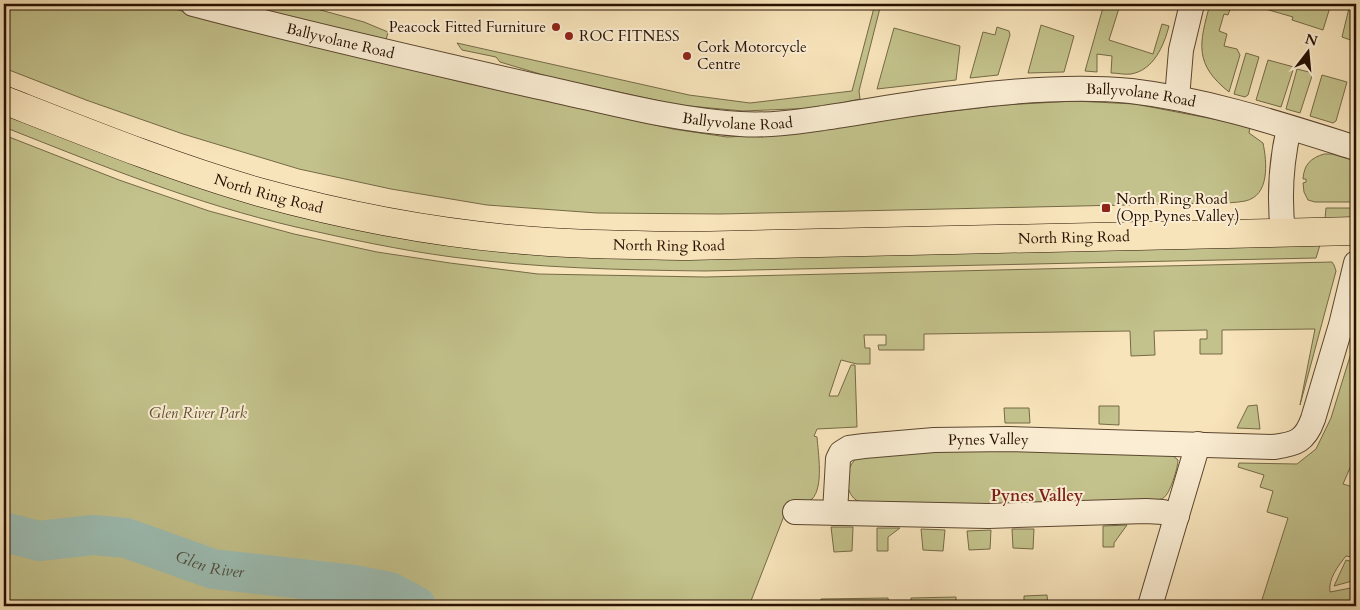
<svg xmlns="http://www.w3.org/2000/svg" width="1360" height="610" font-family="Cardo,serif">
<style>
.green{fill:#c3c28c;stroke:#756a46}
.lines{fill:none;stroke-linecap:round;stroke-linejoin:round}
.river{stroke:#9dbeb4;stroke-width:40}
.minor-casing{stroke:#5b462f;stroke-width:26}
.major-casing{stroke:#271100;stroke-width:29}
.minor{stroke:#faedd3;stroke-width:24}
.major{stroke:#f8e4bb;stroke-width:28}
.poi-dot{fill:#8f2418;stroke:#faedd3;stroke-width:2}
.labels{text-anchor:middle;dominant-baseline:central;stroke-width:4;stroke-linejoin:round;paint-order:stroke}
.poi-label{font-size:15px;fill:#271100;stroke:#faedd3;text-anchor:start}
.street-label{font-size:15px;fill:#271100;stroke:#faedd3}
.park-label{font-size:15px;font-style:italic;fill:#5e4f31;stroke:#faedd3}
.neighbourhood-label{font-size:16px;font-weight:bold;fill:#7a1f14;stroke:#faedd3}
.water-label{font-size:16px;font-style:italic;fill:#504e3f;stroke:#faedd3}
</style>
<rect width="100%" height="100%" fill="#f8e4bb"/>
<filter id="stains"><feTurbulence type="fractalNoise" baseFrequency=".004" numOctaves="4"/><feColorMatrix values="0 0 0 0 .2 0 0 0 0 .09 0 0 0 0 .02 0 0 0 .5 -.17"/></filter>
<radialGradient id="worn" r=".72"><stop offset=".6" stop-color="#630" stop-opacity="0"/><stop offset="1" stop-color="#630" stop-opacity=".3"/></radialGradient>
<path class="green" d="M4,4H158L216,21L466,83L673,129L727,137L788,134L870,121L1003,105L1075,101L1135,104L1250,126L1249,133L1263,143C1267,162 1270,196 1245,201C1235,203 1224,203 1214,203L720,214L597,213L487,205L391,189L299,169L183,134L86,100L4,68Z
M236,4H299L364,22L388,32L386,40Z
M875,4H881L859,91L860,99L817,108L743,111L678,105L550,77L500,62L496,57L462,50L457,43L689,95L750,103L852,91Z
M1104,4H1134L1132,9L1120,5L1109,40L1153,54L1162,24L1169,26C1164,45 1154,70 1131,74C1125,75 1118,73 1111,73L1112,56L1097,54V72L1085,71Z
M1210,4H1232L1228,15L1224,14L1219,31L1227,34L1224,46L1237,49L1240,55L1229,92C1194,64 1199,44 1210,4Z
M1248,4H1331L1323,30L1292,20L1293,17Z
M1350,4H1356V42L1342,37Z
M1041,25L1074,36L1064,72L1028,73Z
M997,27L1009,31L1010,35L998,75L970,78L983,32L995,35Z
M894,28L960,46L956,80L877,89Z
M1246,53L1259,57L1248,95L1245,97L1234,94Z
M1268,60L1294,67L1281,107L1256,100Z
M1297,69L1313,73L1300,113L1286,109Z
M1322,75L1347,82L1336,121L1333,123L1310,116Z
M4,114L381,233L1320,245L1316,258L705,271C621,270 536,268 452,257C400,250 348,239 296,227C196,204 100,165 4,127Z
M4,135L119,180L209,211L294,234L377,252L450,263L538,274L705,277L1332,262L1334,265L1336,271L1300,405L1315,329L1222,330V354H1200V339H1207V330L1154,331L1155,355L1131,356L1130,331L924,334V350H879L878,345H886V335H864L865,348H870V364H857L841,360L829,396H838L851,365H855L857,427L817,429L814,436L817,437C818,452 824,487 812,499C806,504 796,503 789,503L749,606H4Z
M1324,154H1332L1356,161V202H1315L1308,200L1304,192L1303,183L1306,182V179H1303C1304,164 1311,158 1324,154Z
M1326,208H1356V218L1325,219Z
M1356,337V454L1343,484L1356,488V558L1346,556C1338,566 1328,579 1330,592L1356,587V606H1260L1288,518L1267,512L1273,491L1260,487L1264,475L1238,467L1239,463L1297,464L1316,449L1331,418Z
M1257,405L1260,429L1237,428L1248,406Z
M1099,406H1119V425L1099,424Z
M1004,408H1029L1030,423H1005Z
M996,448L1172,455L1178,460C1178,467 1170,495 1163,498C1163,499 1156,500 1155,500L988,507L868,503C865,502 859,502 856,500C843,491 845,464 859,457C862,455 867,454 870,453Z
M1127,525L1114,543V547H1103V526Z
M831,527H853L852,551L834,552Z
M877,528H900L888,537V551H877Z
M921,529L945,530L943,551L923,550Z
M1012,529H1034L1033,549L1013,548Z
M991,530L990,549L969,550L967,531Z
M1346,560L1356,563V580L1334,586Z
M1047,595L1048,606H1024V596Z
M956,597V606H911V598Z
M888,598L889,606H821V599Z"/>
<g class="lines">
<path class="river" id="s1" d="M4,532L39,541L93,535L126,538L213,569L355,585L390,592L416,606"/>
<g class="minor-casing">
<g id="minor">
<path id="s2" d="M193,4C306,34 420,60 535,86C602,100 671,120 740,124C768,126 795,122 823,118C870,111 917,102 964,97C1019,90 1076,86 1131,91C1208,100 1283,125 1356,148"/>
<path d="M1177,98L1181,50L1192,4"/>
<path d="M1283,233C1279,198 1281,162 1289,128"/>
<path d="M795,512L988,516L1146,511L1163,512L1177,516"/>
<path id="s3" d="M835,513L838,459L841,453L849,448L864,446L934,440L1008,439L1274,447C1296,444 1305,441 1313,419L1341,325L1356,263"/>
<path d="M1150,606L1198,444"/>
</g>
</g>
<g class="major-casing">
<g id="major">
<path id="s4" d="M4,100C88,133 172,167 259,192C353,218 452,236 549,242C595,245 642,245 689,246L1356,231"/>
</g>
</g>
<use href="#minor" class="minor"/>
<use href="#major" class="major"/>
</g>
<g class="poi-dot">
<circle cx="556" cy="27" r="5"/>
<circle cx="569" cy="36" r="5"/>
<circle cx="687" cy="56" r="5"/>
<rect x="1101" y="203" width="10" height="10" rx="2.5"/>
</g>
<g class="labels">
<g class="poi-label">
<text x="546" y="27" text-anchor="end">Peacock Fitted Furniture</text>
<text x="579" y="36">ROC FITNESS</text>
<text x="697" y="47">Cork Motorcycle<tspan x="697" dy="17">Centre</tspan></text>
<text x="1116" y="199">North Ring Road<tspan x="1116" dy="17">(Opp Pynes Valley)</tspan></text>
</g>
<g class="street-label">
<text stroke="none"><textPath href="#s2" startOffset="152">Ballyvolane Road</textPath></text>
<text stroke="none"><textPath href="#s2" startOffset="964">Ballyvolane Road</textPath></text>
<text stroke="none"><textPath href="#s2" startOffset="558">Ballyvolane Road</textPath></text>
<text stroke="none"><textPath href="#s4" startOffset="281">North Ring Road</textPath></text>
<text stroke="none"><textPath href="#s4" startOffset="1091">North Ring Road</textPath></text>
<text stroke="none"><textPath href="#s4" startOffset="686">North Ring Road</textPath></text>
<text stroke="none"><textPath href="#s3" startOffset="210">Pynes Valley</textPath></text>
</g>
<g class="park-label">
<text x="198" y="413">Glen River Park</text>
</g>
<g class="neighbourhood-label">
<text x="1037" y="496">Pynes Valley</text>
</g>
<g class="water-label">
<text stroke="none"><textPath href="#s1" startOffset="212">Glen River</textPath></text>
</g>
</g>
<rect width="1360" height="610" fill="none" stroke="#f8e4bb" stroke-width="20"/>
<rect x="5" y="5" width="1350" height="600" fill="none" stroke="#271100" stroke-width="2.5"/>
<rect x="10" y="10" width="1340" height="590" fill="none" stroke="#271100"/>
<g transform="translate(1308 52) rotate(16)" stroke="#faedd3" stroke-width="4" paint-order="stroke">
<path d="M0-4L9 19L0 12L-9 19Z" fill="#271100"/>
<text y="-8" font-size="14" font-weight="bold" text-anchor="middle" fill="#271100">N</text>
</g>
<rect width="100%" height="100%" filter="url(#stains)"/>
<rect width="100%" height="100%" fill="url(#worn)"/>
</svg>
